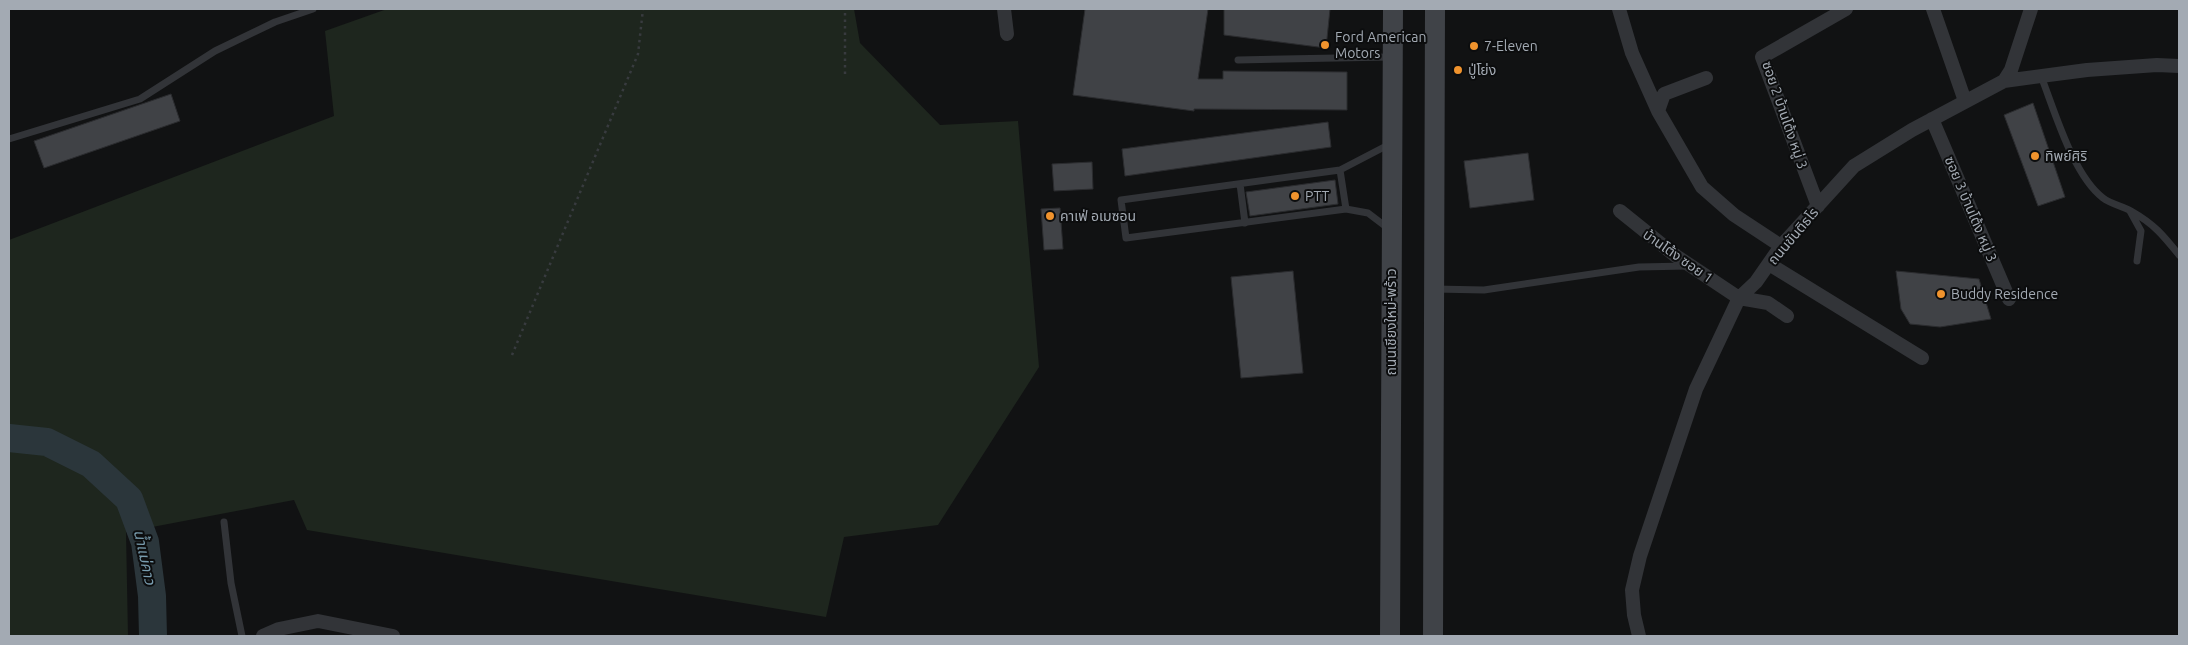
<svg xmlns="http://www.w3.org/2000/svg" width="2188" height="645" font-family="Ubuntu,'Noto Sans Thai',sans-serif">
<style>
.green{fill:#1e261e}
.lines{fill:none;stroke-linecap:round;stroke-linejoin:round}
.river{stroke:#2b363b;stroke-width:28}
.building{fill:#404246;stroke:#2b2c2f}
.path{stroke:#383b3f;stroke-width:2.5;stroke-dasharray:2.5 4;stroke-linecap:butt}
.service{stroke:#323438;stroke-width:7}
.minor{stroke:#323438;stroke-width:14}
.secondary{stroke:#404348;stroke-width:20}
.poi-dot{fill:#f0932d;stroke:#0c0d0e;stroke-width:2}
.labels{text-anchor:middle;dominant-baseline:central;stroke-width:4;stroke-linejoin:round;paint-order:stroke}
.poi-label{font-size:14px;fill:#a3aab3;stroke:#0c0d0e;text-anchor:start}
.street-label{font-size:14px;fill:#a3aab3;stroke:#0c0d0e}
.water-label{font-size:15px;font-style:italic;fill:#799daf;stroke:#0c0d0e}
</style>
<rect width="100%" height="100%" fill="#111213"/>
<path class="green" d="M387,9H854L860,43L940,125L1018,121L1039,367L938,525L844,537L826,617L307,530L294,500L126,532L128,636H9V240L334,116L325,31Z"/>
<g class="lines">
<path class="river" d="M9,438L47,442L91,464L129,499L145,542L152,596L153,636"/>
</g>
<path class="building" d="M1085,9H1208L1198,79H1223V71L1347,72V110L1194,109V111L1073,95Z
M1224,9H1330L1326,48L1224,35Z
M171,94L180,121L44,168L34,141Z
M2033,103L2065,197L2038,206L2004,115Z
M1328,122L1331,147L1125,176L1122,149Z
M1528,153L1534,200L1470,208L1464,161Z
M1092,162L1093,189L1054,191L1052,164Z
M1335,180L1338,204L1250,216L1246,192Z
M1060,208L1063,249L1044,250L1041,209Z
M1293,271L1303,373L1241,378L1231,277Z
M1896,271L1979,279L1991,319L1940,327L1910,324L1901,309Z"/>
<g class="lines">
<path class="path" d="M845,74V9
M512,355L638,54L643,9"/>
<path class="service" d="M1238,60L1390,57
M2041,76C2055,112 2073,175 2103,198C2111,204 2122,206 2131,211C2154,224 2163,235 2179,255
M9,139L140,99L215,51L275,22L313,9
M1340,170L1346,209
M1240,184L1245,223
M2130,211L2141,231L2137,261
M1389,229L1368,213L1346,209L1126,238L1121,200L1340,170L1390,144
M1435,289L1484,290L1639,267L1687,266
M224,522L231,583L242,636"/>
<path class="minor" d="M1004,9L1007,34
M1619,9L1632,53L1658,111
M1933,9L1965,101
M1706,78L1664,94L1658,111L1702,187L1734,215L1781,246
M2004,81L2011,70L2031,9
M1932,119L2009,299
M1818,206L1762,57L1846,9
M1620,211L1676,256L1739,298L1768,303L1787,316
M1769,264L1922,358
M263,636L279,629L318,621L393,636
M1639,636L1634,615L1632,590L1640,556L1696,389L1739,298L1756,282L1781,246L1854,166L1912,130L2004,81L2087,70L2157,65L2179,66"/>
<path class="secondary" d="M1390,636L1393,9
M1433,636L1435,9"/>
</g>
<g class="poi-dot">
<circle cx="1325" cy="45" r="5"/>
<circle cx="1474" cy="46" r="5"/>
<circle cx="1458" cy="70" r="5"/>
<circle cx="2035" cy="156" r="5"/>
<circle cx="1295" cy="196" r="5"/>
<circle cx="1050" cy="216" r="5"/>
<circle cx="1941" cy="294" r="5"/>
</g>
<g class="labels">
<g class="poi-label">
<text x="1335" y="37">Ford American<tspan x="1335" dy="16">Motors</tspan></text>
<text x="1484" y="46">7-Eleven</text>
<text x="1468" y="70">ปู่โย่ง</text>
<text x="2045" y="156">ทิพย์ศิริ</text>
<text x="1305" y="196">PTT</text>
<text x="1060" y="216">คาเฟ่ อเมซอน</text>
<text x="1951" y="294">Buddy Residence</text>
</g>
<g class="street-label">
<text transform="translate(1785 115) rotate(71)">ซอย 2 บ้านโต้ง หมู่ 3</text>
<text transform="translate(1971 209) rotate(67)">ซอย 3 บ้านโต้ง หมู่ 3</text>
<text transform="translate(1793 236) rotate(-50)">ถนนขันติธโร</text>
<text transform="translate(1678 256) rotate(35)">บ้านโต้ง ซอย 1</text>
<text transform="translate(1391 322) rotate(-90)">ถนนเชียงใหม่-พร้าว</text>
</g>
<g class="water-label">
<text transform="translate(145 557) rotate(78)">น้ำแม่คาว</text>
</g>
</g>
<rect width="2188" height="645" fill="none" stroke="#a3aab3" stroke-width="20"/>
</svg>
